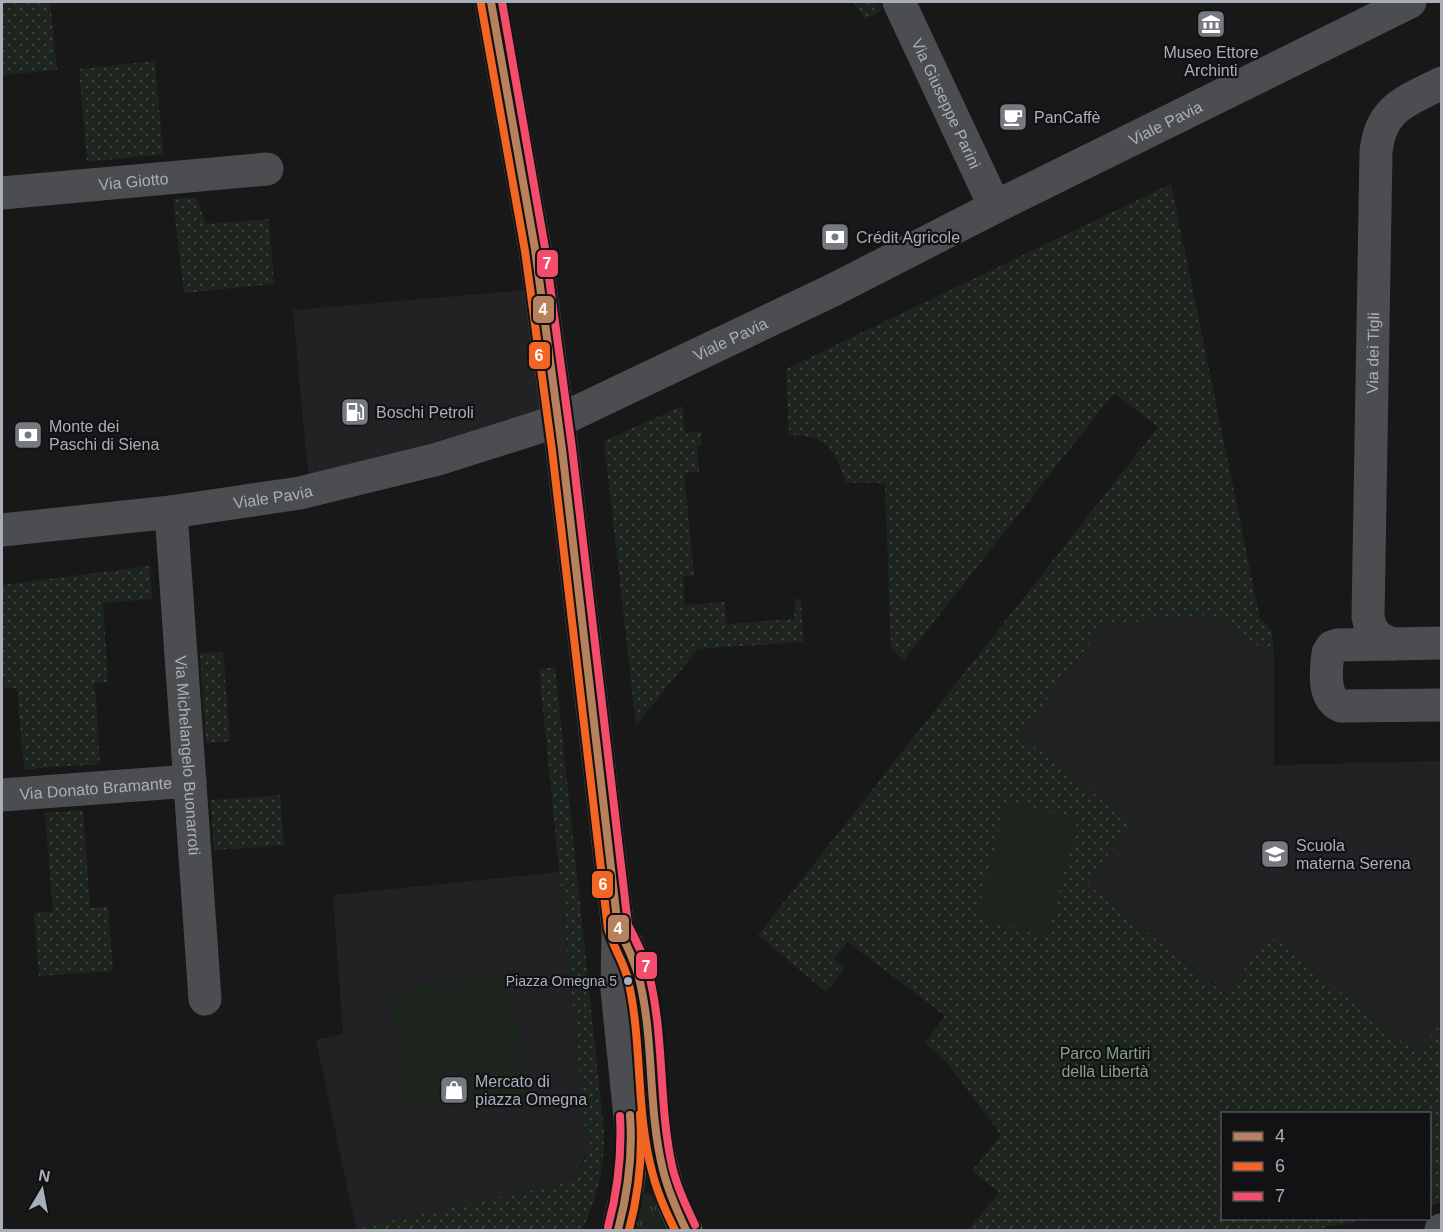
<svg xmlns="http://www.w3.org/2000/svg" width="1443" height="1232" font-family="Helvetica,sans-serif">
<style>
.built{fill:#222224}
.grass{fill:url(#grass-tufts)}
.park{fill:url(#park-dots)}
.pitch{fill:#1e251e}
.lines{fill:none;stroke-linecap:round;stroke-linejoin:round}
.minor{stroke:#4c4d51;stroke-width:33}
.tertiary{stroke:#4c4d51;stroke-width:33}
.bus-1-casing{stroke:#121214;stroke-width:12}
.bus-2-casing{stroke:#121214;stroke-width:12}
.bus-3-casing{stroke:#121214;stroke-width:12}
.bus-1{stroke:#b6815c;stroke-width:8}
.bus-2{stroke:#f26522;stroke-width:8}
.bus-3{stroke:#f44d6c;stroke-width:8}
.bus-dot{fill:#a9afb8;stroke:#121214;stroke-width:2}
.labels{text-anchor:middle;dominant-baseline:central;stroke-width:4.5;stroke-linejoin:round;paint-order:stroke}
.bus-label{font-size:14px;fill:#a9afb8;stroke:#121214;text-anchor:end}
.poi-label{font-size:16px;fill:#a9afb8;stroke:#121214;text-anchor:start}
.street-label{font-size:16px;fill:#a9afb8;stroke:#121214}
.park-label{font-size:16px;fill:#82a381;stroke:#121214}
.line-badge{stroke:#121214;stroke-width:2}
.badge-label{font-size:16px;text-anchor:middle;font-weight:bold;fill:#fff}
</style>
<defs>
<pattern id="grass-tufts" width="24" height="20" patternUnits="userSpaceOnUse" patternTransform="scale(1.5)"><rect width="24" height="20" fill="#1e251e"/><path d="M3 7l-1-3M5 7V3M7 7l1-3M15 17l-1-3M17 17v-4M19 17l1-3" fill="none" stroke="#3c423d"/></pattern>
<pattern id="park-dots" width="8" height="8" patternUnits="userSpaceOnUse" patternTransform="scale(1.5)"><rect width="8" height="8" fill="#1e251e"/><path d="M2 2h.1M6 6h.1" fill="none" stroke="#3c423d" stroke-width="1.8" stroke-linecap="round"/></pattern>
</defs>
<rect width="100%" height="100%" fill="#181818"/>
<path class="built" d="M538,289L554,418L311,488L306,454L293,310Z
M1212,614L1274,657V765L1441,761V1073L1271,936L1226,994L1086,883L1131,824L1020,735L1104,625Z
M559,872L586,1139V1151L579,1172L562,1184L356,1229L316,1040L343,1034L333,895Z"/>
<path class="grass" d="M648,1192L652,1197L665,1230H636L643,1198L644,1194Z"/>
<path class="park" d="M2,2H50L57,70L2,75Z
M854,2H877L882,11L865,19Z
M155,61L163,154L87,162L79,69Z
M1171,184L1260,618L1272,630L1274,657L1212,614L1104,625L1020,735L1132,824L1086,883L1225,994L1271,936L1416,1053L1438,1027L1441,1030V1202L1430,1205V1114H1222V1218L1367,1219L1313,1230H968L999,1192L972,1171L1001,1135L946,1061L925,1043L945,1016L848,942L834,959L845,968L826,992L758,935L1158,427L1114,393L904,660L891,649L885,483H846C834,449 829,436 789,435L786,369Z
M196,197L206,224L269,219L274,284L184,293L173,199Z
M682,406L685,433L701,431L702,445L697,446L699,472L684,473L694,576L683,577L685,605L724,602L727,624L794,619L796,599H801L803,642L698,649L636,725L604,441Z
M150,566L152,599L103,603L108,682L95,683L100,764L24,769L17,688H4L2,660V585Z
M223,652L230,741L206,743L200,653Z
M555,667L604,1132C605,1167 597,1199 582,1230H349L562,1184C583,1174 587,1162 586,1139L539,669Z
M280,795L284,845L214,850L211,800Z
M83,810L90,908L108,907L113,971L39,976L34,913L53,911L45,813Z"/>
<path class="pitch" d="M1007,801L1078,819L1047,937L976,918Z
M512,974L528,1095L404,1110L389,989Z"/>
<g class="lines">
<g class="minor">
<path id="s1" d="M899,2L995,207"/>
<path id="s2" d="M2,193L267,169"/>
<path id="s3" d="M171,512L205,999"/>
<path id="s4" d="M2,530L171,512L300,493L438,459L558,421L833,290L995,207L1410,2"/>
<path d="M1442,643L1338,645L1332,647L1328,653C1326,671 1322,698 1341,706L1442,705"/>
<path id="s5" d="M1393,644C1378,639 1371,633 1368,617L1376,152C1380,108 1406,101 1442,83"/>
<path id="s6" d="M2,795L190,781"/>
</g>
<path class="tertiary" d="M491,2L535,249L562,449L618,928L617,990L631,1127L632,1154L628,1185L618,1230
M626,943C639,972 642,1001 646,1032C653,1099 652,1171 686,1230
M1441,1230H1442"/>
<g class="bus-1-casing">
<path id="bus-1" d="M491,2L535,249L562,449L618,928C626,943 633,958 638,974C655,1038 647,1106 663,1170C668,1191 677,1211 686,1230
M618,1230C628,1192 633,1154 630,1115"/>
</g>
<g class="bus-2-casing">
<path id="bus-2" d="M481,4L525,251L552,450L608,929C613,947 624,962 628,980C643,1044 635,1112 653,1175C658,1195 666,1212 675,1230
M629,1230C639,1192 643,1154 640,1114"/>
</g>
<g class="bus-3-casing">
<path id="bus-3" d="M502,2L545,248L572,448L628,925C636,940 643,955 648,971C665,1034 658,1102 672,1166C677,1187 686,1206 695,1225
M608,1227C618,1190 622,1154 620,1116"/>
</g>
<use href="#bus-1" class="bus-1"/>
<use href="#bus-2" class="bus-2"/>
<use href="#bus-3" class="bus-3"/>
</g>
<defs>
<g id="museum-square" transform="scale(1.5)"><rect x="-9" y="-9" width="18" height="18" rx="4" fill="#767a80" stroke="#121214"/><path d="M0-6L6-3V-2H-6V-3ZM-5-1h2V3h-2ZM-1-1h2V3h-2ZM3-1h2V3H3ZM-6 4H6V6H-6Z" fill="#fff"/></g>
<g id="cafe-square" transform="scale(1.5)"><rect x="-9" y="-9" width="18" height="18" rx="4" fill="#767a80" stroke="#121214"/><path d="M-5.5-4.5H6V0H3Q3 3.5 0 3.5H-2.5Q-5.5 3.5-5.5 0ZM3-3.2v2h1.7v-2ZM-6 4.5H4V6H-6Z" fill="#fff"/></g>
<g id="bank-square" transform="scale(1.5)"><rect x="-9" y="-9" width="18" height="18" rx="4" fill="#767a80" stroke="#121214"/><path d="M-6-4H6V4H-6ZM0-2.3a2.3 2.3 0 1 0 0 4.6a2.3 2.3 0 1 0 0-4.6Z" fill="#fff"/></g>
<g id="fuel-square" transform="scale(1.5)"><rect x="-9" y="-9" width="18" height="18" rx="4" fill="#767a80" stroke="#121214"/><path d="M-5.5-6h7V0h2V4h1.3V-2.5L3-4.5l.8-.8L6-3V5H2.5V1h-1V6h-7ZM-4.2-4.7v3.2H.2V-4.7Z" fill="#fff"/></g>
<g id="school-square" transform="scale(1.5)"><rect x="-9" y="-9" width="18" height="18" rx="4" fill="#767a80" stroke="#121214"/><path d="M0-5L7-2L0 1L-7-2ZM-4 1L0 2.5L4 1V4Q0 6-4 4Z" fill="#fff"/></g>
<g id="shop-square" transform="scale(1.5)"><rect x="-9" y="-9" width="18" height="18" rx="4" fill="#767a80" stroke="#121214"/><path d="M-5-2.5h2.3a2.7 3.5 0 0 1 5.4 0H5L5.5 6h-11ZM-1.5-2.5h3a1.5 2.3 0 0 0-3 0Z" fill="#fff"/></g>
</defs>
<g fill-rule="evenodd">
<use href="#museum-square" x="1211" y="24"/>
<use href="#cafe-square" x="1013" y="117"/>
<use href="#bank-square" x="835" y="237"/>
<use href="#fuel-square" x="355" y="412"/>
<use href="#bank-square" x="28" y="435"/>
<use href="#school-square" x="1275" y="854"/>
<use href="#shop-square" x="454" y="1090"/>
</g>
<circle class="bus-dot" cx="628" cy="981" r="5"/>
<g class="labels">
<g class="bus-label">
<text x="617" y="981">Piazza Omegna 5</text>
</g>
<g class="poi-label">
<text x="1211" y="52" text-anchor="middle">Museo Ettore<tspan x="1211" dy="18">Archinti</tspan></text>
<text x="1034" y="117">PanCaffè</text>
<text x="856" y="237">Crédit Agricole</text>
<text x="376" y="412">Boschi Petroli</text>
<text x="49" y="426">Monte dei<tspan x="49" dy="18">Paschi di Siena</tspan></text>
<text x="1296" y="845">Scuola<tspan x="1296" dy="18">materna Serena</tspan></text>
<text x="475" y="1081">Mercato di<tspan x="475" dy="18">piazza Omegna</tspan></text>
</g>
<g class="street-label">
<text stroke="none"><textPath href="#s1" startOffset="112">Via Giuseppe Parini</textPath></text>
<text stroke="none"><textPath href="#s4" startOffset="1245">Viale Pavia</textPath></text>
<text stroke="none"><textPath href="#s2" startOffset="132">Via Giotto</textPath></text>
<text stroke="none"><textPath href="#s4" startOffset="759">Viale Pavia</textPath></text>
<text stroke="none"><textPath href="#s5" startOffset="303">Via dei Tigli</textPath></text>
<text stroke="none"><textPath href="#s4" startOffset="273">Viale Pavia</textPath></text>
<text stroke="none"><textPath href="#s3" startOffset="244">Via Michelangelo Buonarroti</textPath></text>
<text stroke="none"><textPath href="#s6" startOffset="94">Via Donato Bramante</textPath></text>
</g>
<g class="park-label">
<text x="1105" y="1053">Parco Martiri<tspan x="1105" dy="18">della Libertà</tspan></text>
</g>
</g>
<g class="line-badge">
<rect x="536" y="249" width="23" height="29" rx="6" fill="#f44d6c"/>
<rect x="532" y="295" width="23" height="29" rx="6" fill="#b6815c"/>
<rect x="528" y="341" width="23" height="29" rx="6" fill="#f26522"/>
<rect x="591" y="870" width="23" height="29" rx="6" fill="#f26522"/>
<rect x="607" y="914" width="23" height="29" rx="6" fill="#b6815c"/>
<rect x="635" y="951" width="23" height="29" rx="6" fill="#f44d6c"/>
</g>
<g class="badge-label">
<text x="547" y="269">7</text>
<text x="543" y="315">4</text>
<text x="539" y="361">6</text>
<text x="603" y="890">6</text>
<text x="618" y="934">4</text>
<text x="646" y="972">7</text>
</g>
<rect width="1443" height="1232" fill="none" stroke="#a9afb8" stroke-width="6"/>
<rect x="1221" y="1112" width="210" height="108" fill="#121214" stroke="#4e5156" stroke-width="1.5"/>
<rect x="1233" y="1132" width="30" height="9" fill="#b6815c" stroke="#4e5156" stroke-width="1.5"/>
<text x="1275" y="1142" font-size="18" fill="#a9afb8">4</text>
<rect x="1233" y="1162" width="30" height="9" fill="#f26522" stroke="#4e5156" stroke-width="1.5"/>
<text x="1275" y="1172" font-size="18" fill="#a9afb8">6</text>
<rect x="1233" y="1192" width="30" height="9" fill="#f44d6c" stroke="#4e5156" stroke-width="1.5"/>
<text x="1275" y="1202" font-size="18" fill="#a9afb8">7</text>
<g transform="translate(42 1190) rotate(10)" stroke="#121214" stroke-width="4.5" paint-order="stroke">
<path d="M0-4.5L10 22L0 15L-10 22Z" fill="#a9afb8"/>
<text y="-9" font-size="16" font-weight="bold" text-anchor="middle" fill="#a9afb8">N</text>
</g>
</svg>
